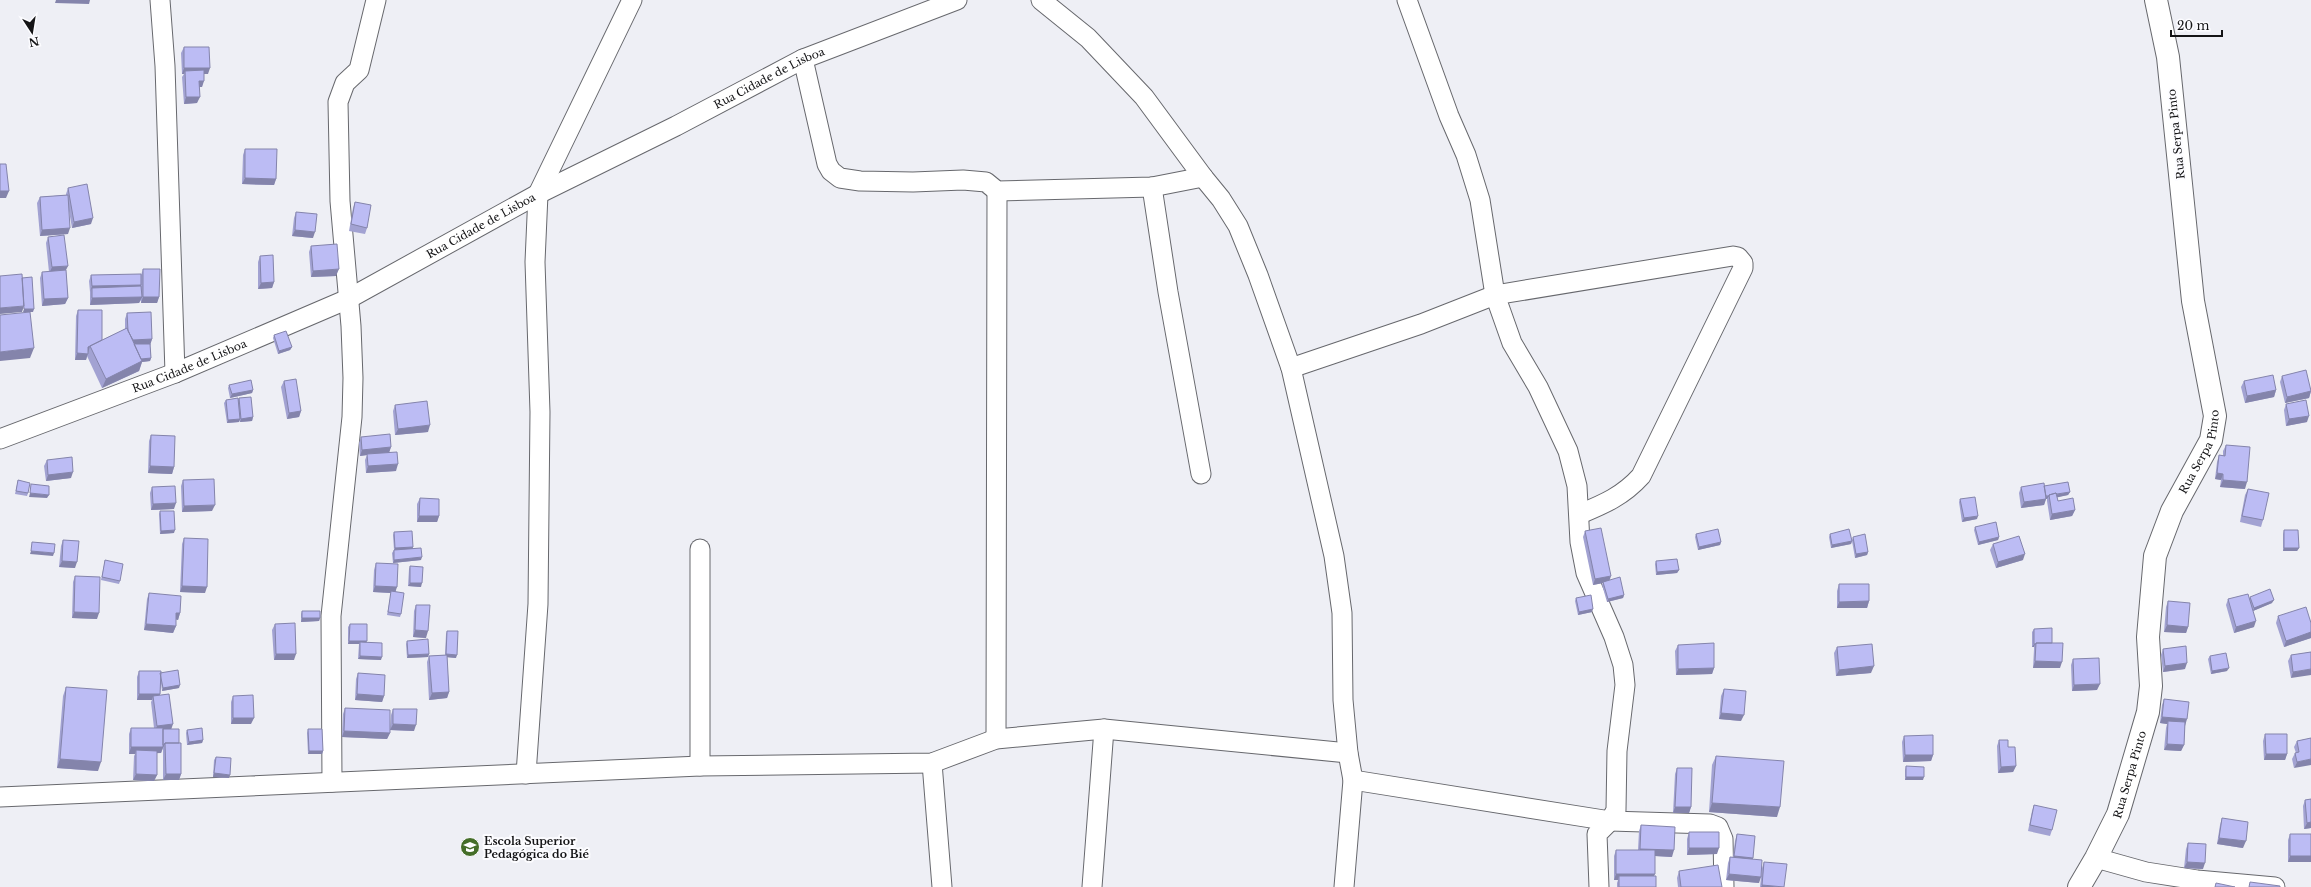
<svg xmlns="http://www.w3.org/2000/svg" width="2311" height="887" font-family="'Libre Baskerville',serif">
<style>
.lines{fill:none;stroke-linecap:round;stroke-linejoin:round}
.street-casing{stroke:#67686d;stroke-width:21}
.secondary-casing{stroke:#67686d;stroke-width:24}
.street{stroke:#fff;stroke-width:19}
.secondary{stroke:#fff;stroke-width:22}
.wall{fill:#a2a2d2}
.shaded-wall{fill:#8484ab}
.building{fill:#bcbcf4;stroke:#8484ab}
.labels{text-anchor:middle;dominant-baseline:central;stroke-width:4;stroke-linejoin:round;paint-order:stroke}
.street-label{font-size:11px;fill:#141416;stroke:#fcfcff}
.poi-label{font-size:11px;font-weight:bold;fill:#141416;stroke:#fcfcff;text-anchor:start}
</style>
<rect width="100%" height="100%" fill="#eeeff5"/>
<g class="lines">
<g class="street-casing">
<g id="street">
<path d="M160,0L165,66L175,373"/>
<path d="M1041,0L1088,38L1144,97L1203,177L1221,199L1238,226L1258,275L1291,368L1334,556L1342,613L1343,700L1348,753L1353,780L1344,887"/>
<path d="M1407,0L1449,116L1466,155L1480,200L1495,295L1512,343L1538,387L1568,451L1577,486L1580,542L1586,573L1614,637L1623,665L1625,685L1617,751L1616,810L1610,821L1597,834L1599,887"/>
<path d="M803,59L827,164L831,171L840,178L860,181L913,182L963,180L986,182L997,191L1152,187L1203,177"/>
<path d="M1152,187L1168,292L1201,474"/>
<path d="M1291,368L1421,324L1495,295L1733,256L1738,257L1743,263V268L1641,476C1623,496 1604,504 1580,514"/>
<path id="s1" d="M0,439L175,373L348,299L538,194L676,126L803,59L957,0"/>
<path d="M700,549V766"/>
<path d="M996,739L997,191"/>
<path d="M932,763L942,887"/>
<path d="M526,774L538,604L540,412L535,262L538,194L632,0"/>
<path d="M1353,780L1610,821L1710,824L1718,827L1723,839L1724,887"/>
<path d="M332,782L331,616L352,417L353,378L351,326L340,201L338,102L345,83L359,70L376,0"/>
<path d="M0,797L700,766L932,763L996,739L1104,729L1348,753"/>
<path d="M2096,858L2146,872L2197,880L2275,887"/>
<path d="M1092,887L1104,729"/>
</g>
</g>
<g class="secondary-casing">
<g id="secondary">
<path id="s2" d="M2079,887L2096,858L2118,814L2148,712L2151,686L2148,637L2155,556L2172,511L2211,440L2215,416L2193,301L2168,57L2156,0"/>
</g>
</g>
<use href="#street" class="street"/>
<use href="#secondary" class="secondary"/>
</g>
<path class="wall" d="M184,47L208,74H204L202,87H199L197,103L184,104L182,77L184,74H182L181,53Z
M245,149L276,179L274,185L242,184L243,155Z
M68,188L91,224L72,228L69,211L68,234L40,236L37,203L40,197L66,195V194Z
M355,202L367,228L365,234L349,231L353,208Z
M296,212L313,238L292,236L294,218Z
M48,237L66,271L68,298L65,304L42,306L40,278L42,272H49L46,243Z
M311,246L336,276L311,277L309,252Z
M260,256L274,282L272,288L258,289V262Z
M143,269L159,297L157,303H141V300L139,303L90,305V292L89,281L91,275H141Z
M78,310L102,340L125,329V319L127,313L152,339L150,344L151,358L150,361L142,362L139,371L102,388L87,356L86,360H75L76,316Z
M274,335L292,347L290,350L278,354L273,338Z
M2282,376L2311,391L2309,398L2285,403L2280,382Z
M284,381L301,411L299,417L287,419L281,387Z
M2244,381L2276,390L2274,397L2245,403L2241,387Z
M229,385L253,390L252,393L230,398L228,388Z
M239,398L253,417L252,421L240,422V420L239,422L227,423L224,403L226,400H238Z
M2286,404L2307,422L2286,426L2284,410Z
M395,405L428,432L395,435L393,411Z
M151,435L174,467L172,474L148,473L149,441Z
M361,437L391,447L389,452L396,471L366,473L365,460L367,455L360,456L359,443Z
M2226,445L2245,489L2220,487L2221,480L2215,479L2217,462L2219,455L2223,456V451Z
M47,460L71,478L46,481L44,466Z
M18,480L28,493L27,496L15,494Z
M183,480L212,511L182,512L181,486Z
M2044,486L2070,492L2068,495L2057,497L2058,501L2075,510L2072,516L2050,520L2047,501V499H2046L2044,505L2021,508L2019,493L2021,487Z
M152,487L174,509L151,510L150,493Z
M2248,489L2263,520L2261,527L2240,522L2245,495Z
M420,498L439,516L437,522H417V504Z
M1960,499L1977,519L1962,522L1959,502Z
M160,511L174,533L160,534L159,514Z
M1975,527L1999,537L1998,540L1978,545L1974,530Z
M2284,530L2299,548L2297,551H2283V534Z
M1585,531L1609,580L1624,595L1623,598L1607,602L1602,585L1603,583L1593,585L1583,537Z
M394,532L413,548L421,560L393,563L392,553L394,550L393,535Z
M1696,534L1721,542L1720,545L1698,550L1695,537Z
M1830,534L1852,540L1853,537L1868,552L1867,555L1855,558L1852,541L1851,544L1831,548L1829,537Z
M184,538L205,593L180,592L182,544Z
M63,540L75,568L59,567L61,546Z
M1993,544L2023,560L1996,568L1990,550Z
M105,560L120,581L119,584L101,580Z
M1656,561L1679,570L1677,573L1656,575L1655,564Z
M376,563L396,591L401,614L400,617L387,615L391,593L373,592L374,570Z
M410,566L421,587L408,586L409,569Z
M75,576L97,619L72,618L73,582Z
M1839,584L1869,601L1867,608H1837V591Z
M149,593L180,613L178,620L176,619V626L173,633L144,630L147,599Z
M2250,597L2272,603L2253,611L2254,627L2234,633L2226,605L2228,599L2250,598Z
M1576,598L1592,612L1578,615L1575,601Z
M2168,601L2188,627L2186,633L2164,632L2166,607Z
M416,605L426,638L413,637L414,611Z
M302,611L320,618L319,621L301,622V614Z
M2278,616L2311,623V638L2284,647L2276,623Z
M275,624L294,660H274L272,630Z
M350,624L366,642L381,660L358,659L359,644H348V627Z
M2034,629L2052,643L2060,668H2033L2034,649V647H2032V632Z
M447,631L456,658L447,657L449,692L447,698L429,700L427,662L429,656L445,655L446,634Z
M407,641L429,654L428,657L407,658L406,644Z
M1678,645L1714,668L1712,674L1676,675L1675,651Z
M1837,647L1871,673L1836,676L1834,653Z
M2163,649L2185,669L2163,672L2161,655Z
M2311,652L2291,678L2288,661L2291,655Z
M2210,656L2227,671L2211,674L2208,659Z
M2073,659L2097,690L2072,691L2071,665Z
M139,671L161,673L179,688L162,691L161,683L160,695L171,729L179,743L181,774L179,780H163V748L161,753H157V775L154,781L133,780L134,756L135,754H129V734L131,728H154L151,702L152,700H137V677Z
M358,673L384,696L382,702L355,700L356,679Z
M66,687L98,771L57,768L63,696Z
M1724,689L1741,721L1719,719L1721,696Z
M233,696L251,724H231V702Z
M2164,699L2185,725L2184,745L2181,751L2164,750L2166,728L2167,724L2160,723L2162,705Z
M345,708L390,733L387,739L342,737L343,714Z
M393,709L414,731L390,730L391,715Z
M308,729L323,751L322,754H308L307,733Z
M187,730L203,740L202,743L187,745L186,733Z
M2265,734L2287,754L2285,760H2264L2263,741Z
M1904,736L1933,755L1931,761L1903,762L1902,742Z
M2311,738L2294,768L2292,759L2295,753H2296L2294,747L2297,741Z
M1999,740L2008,747L2016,766L2013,772L1998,773L1997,746Z
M1716,756L1777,817L1709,812L1712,765Z
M216,757L229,778L213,777L214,760Z
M1906,766L1923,780H1905V770Z
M1677,768L1691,807L1689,813H1673L1675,774Z
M2311,799V828L2304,829L2303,806L2305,800Z
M2034,805L2052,830L2050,836L2028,831L2032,811Z
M2222,818L2243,848L2217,844L2220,825Z
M1641,825L1672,857L1655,856L1654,876L1656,887H1617V883L1618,880H1614V856L1616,850H1638L1639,831Z
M1689,832L1717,854L1687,855V839Z
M1737,834L1753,858L1752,859L1759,883L1726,880L1728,863L1730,857H1733L1735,841Z
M2290,834H2311V862H2288V840Z
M2188,843L2203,869L2184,868L2186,849Z
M1764,862L1784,887H1760L1762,868Z
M1679,871L1722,887H1678L1677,878Z"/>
<path class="shaded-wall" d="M56,0H90L89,4L55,3Z
M184,68H210L208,74H185V71L184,74H182Z
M199,81H204L202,87H196Z
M186,97H200L197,103L184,104Z
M245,178L276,179L274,185L242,184Z
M0,191H9L6,198H0Z
M93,218L91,224L72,228L74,222Z
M70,228L68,234L40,236L42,230Z
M295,230L315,232L313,238L292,236Z
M68,266L65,272L49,274L52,267Z
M339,269L336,276L311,277L313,271Z
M274,282L272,288L258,289L261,283Z
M141,285L139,291L92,288L90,292L92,286Z
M142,297L139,303L90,305L92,298Z
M143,297H159L157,303H141Z
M68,298L65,304L42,306L44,299Z
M24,306L22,312L0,314V308Z
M24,309H34L33,312H23Z
M152,339L150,346H130L133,340Z
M90,346L86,360H75L77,353Z
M292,347L290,350L278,354L279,351Z
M34,348L30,358L0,361V352Z
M151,358L150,361L142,362L139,371L102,388L106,379L138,359Z
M253,390L252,393L230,398L232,394Z
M2276,390L2274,397L2245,403L2247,396Z
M2311,391L2309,398L2285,403L2287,397Z
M301,411L299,417L287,419L289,413Z
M2309,416L2307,422L2286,426L2289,419Z
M253,417L252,421L240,422L241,419Z
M240,419L239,422L227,423L228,420Z
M430,425L428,432L395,435L398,429Z
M391,447L389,453L367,454V455L360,456L362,450Z
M398,464L396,471L366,473L368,466Z
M150,466L174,467L172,474L148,473Z
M73,472L71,478L46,481L48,475Z
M2217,473L2223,474L2221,480L2215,479Z
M2223,480L2247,482L2245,489L2220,487Z
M2070,492L2068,495L2050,499L2049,496Z
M30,493L49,495L47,498L29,497Z
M2049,496L2047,499H2046L2044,505L2021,508L2024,502Z
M176,503L174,509L151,510L153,504Z
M215,505L212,511L182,512L184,506Z
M2075,510L2072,516L2050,520L2052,514Z
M419,516H439L437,522H417Z
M1978,516L1977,519L1962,522L1964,518Z
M175,530L174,533L160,534L161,531Z
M1999,537L1998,540L1978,545L1979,542Z
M1852,541L1851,544L1831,548L1832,545Z
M1721,542L1720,545L1698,550L1699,547Z
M413,547L412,550L394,551L395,548Z
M2284,548H2299L2297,551H2283Z
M31,551L54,553L53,556L30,554Z
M1868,552L1867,555L1855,558L1856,554Z
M2025,554L2023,560L1996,568L1998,562Z
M422,557L421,560L393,563L394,560Z
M62,561L77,562L75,568L59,567Z
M1679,570L1677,573L1656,575L1657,572Z
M1611,576L1609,582H1603V583L1593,585L1595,579Z
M410,583H422L421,587L408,586Z
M182,586L207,587L205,593L180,592Z
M375,586L397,587L395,593L391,591V593L373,592Z
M1624,595L1623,598L1607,602L1608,599Z
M2274,600L2272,603L2253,611L2254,608Z
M1869,601L1867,608H1837L1839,602Z
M1593,609L1592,612L1578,615L1579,612Z
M74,612L99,613L97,619L72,618Z
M176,613H180L178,620L174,619Z
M302,618H320L319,621L301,622Z
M2256,621L2254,627L2234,633L2236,627Z
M146,624L176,626L173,633L144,630Z
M2167,625L2188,627L2186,633L2164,632Z
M415,630L428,631L426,638L413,637Z
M2311,632V638L2284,647L2286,641Z
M349,641H367L365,644L360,642L359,644H348Z
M2034,644H2035L2034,647H2032Z
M276,654H296L294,660H274Z
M429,654L428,657L407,658L408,655Z
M446,654L457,655L456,658L445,657Z
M360,656L382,657L381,660L358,659Z
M2035,661L2062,662L2060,668H2033Z
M2187,663L2185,669L2163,672L2165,666Z
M1874,666L1871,673L1836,676L1839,670Z
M1714,668L1712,674L1676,675L1678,669Z
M2229,668L2227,671L2211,674L2212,671Z
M2311,669V675L2291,678L2293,672Z
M2100,684L2097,690L2072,691L2074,685Z
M180,685L179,688L162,691L163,688Z
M449,692L447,698L429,700L432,693Z
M139,694H160L158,700L153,696L152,700H137Z
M357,694L384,696L382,702L355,700Z
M1721,713L1744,715L1741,721L1719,719Z
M2162,717L2187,719L2185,726L2168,721L2167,724L2160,723Z
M233,718H254L251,724H231Z
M173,724L171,730L155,732L157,726Z
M393,724L416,725L414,731L390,730Z
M344,731L390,733L387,739L342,737Z
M203,740L202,743L187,745L189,742Z
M2167,744L2184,745L2181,751L2164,750Z
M164,745L161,753L136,754V750L135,754H129L131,747Z
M309,751H323L322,754H308Z
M2266,754H2287L2285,760H2264Z
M1905,755H1933L1931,761L1903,762Z
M60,759L101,762L98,771L57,768Z
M2311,759V765L2294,768L2297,762Z
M2016,766L2013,772L1998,773L2001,767Z
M214,773L230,775L229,778L213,777Z
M136,774L157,775L154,781L133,780Z
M166,774H181L179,780H163Z
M1906,777H1924L1923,780H1905Z
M1712,803L1780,807L1777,817L1709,812Z
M1675,807H1691L1689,813H1673Z
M2311,822V828L2304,829L2307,823Z
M2219,838L2246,841L2243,848L2217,844Z
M1689,848H1719L1717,854L1687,855Z
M1640,849L1674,850L1672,857L1638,855Z
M1734,856L1753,858L1751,864L1732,862Z
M2290,856H2311V862H2288Z
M2187,862L2205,863L2203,869L2184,868Z
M1616,874H1655L1652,880L1619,876L1618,880H1614Z
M1729,874L1761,877L1759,883L1726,880Z
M1762,885L1784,887H1761Z"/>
<path class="building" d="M184,47H209L210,68H184Z
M204,70V81H199L200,97H186L185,71Z
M245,149H277L276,179L245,178Z
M0,164H6L9,191H0Z
M87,184L93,218L74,222L68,188Z
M68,195L70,228L42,230L40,197Z
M355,202L371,205L367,228L351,224Z
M296,212L317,214L315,232L295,230Z
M64,235L68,266L52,267L48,237Z
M337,244L339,269L313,271L311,246Z
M273,255L274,282L261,283L260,256Z
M143,269H160L159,297H143Z
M66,270L68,298L44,299L42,272Z
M22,274L24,306L0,308V276Z
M141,274V285L92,286L91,275Z
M32,277L34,309H24L22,278Z
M141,286L142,297L92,298V288Z
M78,310H102V340L88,347V354L77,353Z
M30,312L34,348L0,352V315Z
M151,312L152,339L133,340L128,331L127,313Z
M127,328L142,361L106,379L90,346Z
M286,331L292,347L279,351L274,335Z
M134,344H150L151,358L141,359Z
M2306,370L2311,391L2287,397L2282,376Z
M2273,375L2276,390L2247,396L2244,381Z
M296,379L301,411L289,413L284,381Z
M251,380L253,390L232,394L229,385Z
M251,397L253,417L241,419L239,398Z
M238,398L240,419L228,420L226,400Z
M2306,400L2309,416L2289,419L2286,404Z
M427,401L430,425L398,429L395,405Z
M390,434L391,447L362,450L361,437Z
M151,435L175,436L174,467L150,466Z
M2226,445L2250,447L2247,482L2223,480V474L2217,473L2219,455L2225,456Z
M397,452L398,464L368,466L367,454Z
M72,457L73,472L48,475L47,460Z
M214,479L215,505L184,506L183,480Z
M18,480L30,483L28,493L16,491Z
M2068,482L2070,492L2057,494L2056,493L2049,495V496H2046L2044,486Z
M2044,483L2046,499L2024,502L2021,487Z
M31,484L49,486V495L30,493Z
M175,486L176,503L153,504L152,487Z
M2248,489L2269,493L2263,520L2242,516Z
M2056,493L2058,501L2073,498L2075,510L2052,514L2049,495Z
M1975,497L1978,516L1964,518L1960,499Z
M420,498L439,499V516H419Z
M160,511H174L175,530L161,531Z
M1996,522L1999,537L1979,542L1975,527Z
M1601,528L1611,576L1595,579L1585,531Z
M1718,529L1721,542L1699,547L1696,534Z
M1849,529L1852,541L1832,545L1830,534Z
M2284,530H2298L2299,548H2284Z
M412,531L413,547L395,548L394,532Z
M1865,534L1868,552L1856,554L1853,537Z
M2019,536L2025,554L1998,562L1993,544Z
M184,538L208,539L207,587L182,586Z
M63,540L79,541L77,562L62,561Z
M32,542L55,544L54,553L31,551Z
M421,548L422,557L394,560V550Z
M1677,559L1679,570L1657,572L1656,561Z
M105,560L123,564L120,581L102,577Z
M376,563L398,564L397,587L375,586Z
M410,566L423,567L422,583H410Z
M75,576L100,577L99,613L74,612Z
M1620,577L1624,595L1608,599L1603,582Z
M1839,584H1869V601L1839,602Z
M2270,589L2274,600L2254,608L2250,597Z
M391,591L404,593L401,614L388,612Z
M149,593L181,596L180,613H176V626L146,624Z
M2248,594L2256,621L2236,627L2228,599Z
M1591,595L1593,609L1579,612L1576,598Z
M2168,601L2190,603L2188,627L2167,625Z
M416,605H430L428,631L415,630Z
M2306,607L2311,623V632L2286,641L2278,616Z
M302,611H320V618H302Z
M295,623L296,654H276L275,624Z
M350,624H367V641H349Z
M2052,628V643H2036V644H2034V629Z
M447,631H458L457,655L446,654Z
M428,639L429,654L408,655L407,641Z
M360,642L382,643V657L360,656Z
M1714,643V668L1678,669V645Z
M2036,643H2063L2062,662L2035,661Z
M1872,644L1874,666L1839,670L1837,647Z
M2186,646L2187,663L2165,666L2163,649Z
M2311,652V669L2293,672L2291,655Z
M2226,653L2229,668L2212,671L2210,656Z
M447,655L449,692L432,693L429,656Z
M2099,658L2100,684L2074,685L2073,659Z
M178,670L180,685L163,688L160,673Z
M139,671H161L160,694H139Z
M358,673L385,675L384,696L357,694Z
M66,687L107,690L101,762L60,759Z
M1724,689L1746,691L1744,715L1721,713Z
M169,694L173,724L157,726L153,696Z
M253,695L254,718H233V696Z
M2164,699L2189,702L2187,719L2162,717Z
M345,708L390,710V733L344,731Z
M393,709H417L416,725L393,724Z
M2168,721L2185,722L2184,745L2167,744Z
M131,728H163V747H131Z
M202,728L203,740L189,742L187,730Z
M163,729H179V743H165L164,745H163Z
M308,729H322L323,751H309Z
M2265,734H2287V754H2266Z
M1933,735V755H1905L1904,736Z
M2311,738V759L2297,762L2295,753L2299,752L2297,741Z
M1999,740H2008V747H2015L2016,766L2001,767Z
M165,743H181V774H166Z
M136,750L157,751V775L136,774Z
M1716,756L1784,761L1780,807L1712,803Z
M216,757L231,758L230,775L214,773Z
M1906,766L1924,767V777H1906Z
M1677,768H1692L1691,807H1675Z
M2311,799V822L2307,823L2305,800Z
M2034,805L2057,810L2052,830L2030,825Z
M2222,818L2248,822L2246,841L2219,838Z
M1641,825L1675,827L1674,850L1640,849Z
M1689,832H1719V848H1689Z
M1737,834L1755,836L1753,858L1734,856Z
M2290,834H2311V856H2290Z
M2188,843L2206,844L2205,863L2187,862Z
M1616,850H1655V874H1616Z
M1730,857L1762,860L1761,877L1729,874Z
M1764,862L1787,864L1784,887L1762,885Z
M1718,865L1722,887H1681L1679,871Z
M1619,876H1656V887H1619Z
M2250,882L2280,886V887H2249Z
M2216,883L2235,887H2215Z"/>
<defs>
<g id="university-disc" transform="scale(1)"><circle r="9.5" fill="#456e29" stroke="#fcfcff"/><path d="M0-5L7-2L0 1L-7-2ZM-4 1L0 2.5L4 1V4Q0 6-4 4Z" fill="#fff"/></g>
</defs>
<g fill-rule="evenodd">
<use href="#university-disc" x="470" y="847"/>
</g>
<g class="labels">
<g class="street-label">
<text stroke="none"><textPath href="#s1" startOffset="851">Rua Cidade de Lisboa</textPath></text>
<text transform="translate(2176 134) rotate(-96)">Rua Serpa Pinto</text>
<text stroke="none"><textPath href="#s1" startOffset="527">Rua Cidade de Lisboa</textPath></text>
<text stroke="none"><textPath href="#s1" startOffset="203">Rua Cidade de Lisboa</textPath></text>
<text stroke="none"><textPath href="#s2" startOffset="460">Rua Serpa Pinto</textPath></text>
<text stroke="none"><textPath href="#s2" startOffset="124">Rua Serpa Pinto</textPath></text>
</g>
<g class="poi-label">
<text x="484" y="841">Escola Superior<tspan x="484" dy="13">Pedagógica do Bié</tspan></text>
</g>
</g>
<g transform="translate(32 32) rotate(168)" stroke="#fcfcff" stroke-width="3" paint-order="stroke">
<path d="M0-3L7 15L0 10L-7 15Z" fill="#141416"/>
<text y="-6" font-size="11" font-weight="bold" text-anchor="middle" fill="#141416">N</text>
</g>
<path d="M2171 30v6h51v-6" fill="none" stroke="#141416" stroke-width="2"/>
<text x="2177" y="30" font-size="12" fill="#141416" stroke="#fcfcff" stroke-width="3" paint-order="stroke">20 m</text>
</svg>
